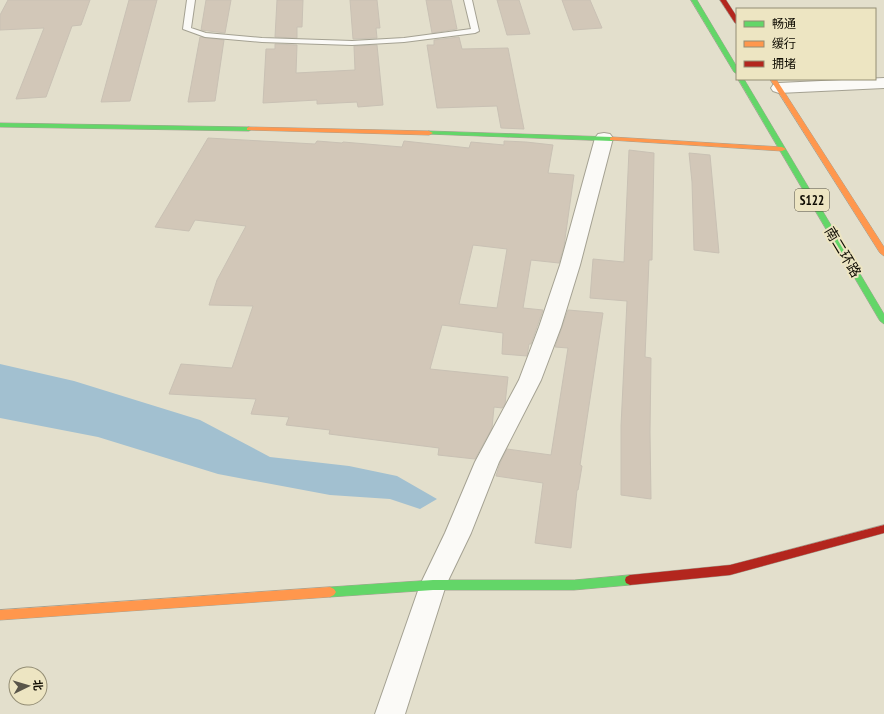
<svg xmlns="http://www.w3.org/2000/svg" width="884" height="714" font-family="'PT Sans Narrow','Noto Sans SC',sans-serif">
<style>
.water{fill:#a2c0d0}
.building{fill:#d2c7b8;stroke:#c9c1b4;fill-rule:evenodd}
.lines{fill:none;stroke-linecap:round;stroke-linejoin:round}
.lane-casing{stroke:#a4a192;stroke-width:2}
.street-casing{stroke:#a4a192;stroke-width:2}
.fast-casing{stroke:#a4a192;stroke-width:1}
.slow-casing{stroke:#a4a192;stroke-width:1}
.jam-casing{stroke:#a4a192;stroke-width:1}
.lane{fill:#fbfaf7;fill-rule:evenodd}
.street{fill:#fbfaf7;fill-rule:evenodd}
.fast{fill:#63d668;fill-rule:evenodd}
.slow{fill:#ff974d;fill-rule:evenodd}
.jam{fill:#b3261e;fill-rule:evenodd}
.labels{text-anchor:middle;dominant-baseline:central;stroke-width:4;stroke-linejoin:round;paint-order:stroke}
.shield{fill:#ede5c2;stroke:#514c3c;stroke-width:1}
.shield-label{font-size:13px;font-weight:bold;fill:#0e0b02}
.street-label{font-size:14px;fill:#0e0b02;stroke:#ede5c2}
</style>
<rect width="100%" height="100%" fill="#e3dfcc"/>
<path class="water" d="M0,364L74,381L200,420L270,457L349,466L397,476L437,499L420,509L390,499L330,495L218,474L98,437L0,418Z"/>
<path class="building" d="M8,0H90L81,25L72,26L46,97L16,99L44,28L0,30V15Z
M129,0H157L130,101L101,102Z
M206,0H231L225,33L201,30Z
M277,0H303L302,27H297V38L275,37Z
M350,0H377L380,28H376L377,38L353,39Z
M426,0H451L457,29L432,33Z
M497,0H519L530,34L507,35Z
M562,0H590L602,28L573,30Z
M200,37L224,40L215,101L188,102Z
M459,37L462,49L508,48L524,129L501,128L497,106L437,108L427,45H434V40Z
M275,44L297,45L296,73L355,70L354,46L377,45L383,105L358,107L357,102L317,104V100L263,103L266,49H275Z
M208,138L315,144L317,141L342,143L343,142L402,147L404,141L469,148L471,142L504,145V141L526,142L553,145L548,173L574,175L564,246L559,263L531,260L523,308L543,310L531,344H529L527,356L502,354L503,333L442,325L430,369L508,377L505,404L502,408L494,407L492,428L475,459L438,455L439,448L329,434L330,430L286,425L289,417L251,414L256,399L169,394L181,364L232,368L253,306L209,305L217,280L246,226L195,220L189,231L155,227ZM473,245L507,249L497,308L459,304Z
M629,150L654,153L652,260H649L645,357L651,358L650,432L651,499L621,495V426L627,301L590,298L593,259L624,262Z
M689,153L710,155L719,253L694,250L692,182Z
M568,310L603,313L580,465L582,466L578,490H577L571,548L535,543L543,483L496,476L500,463L507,449L551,455L568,348L555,347Z"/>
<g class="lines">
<g class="lane-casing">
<path id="lane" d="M187,0H195L191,28L206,33L262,38L352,41L404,38L471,29L464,0H472L479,31L475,33L404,42L352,45L262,42L205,37L183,29Z"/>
</g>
<g class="street-casing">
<path id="street" d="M884,78V88L779,93L773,91L771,88L773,85L779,83Z
M604,133L610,134L613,138L580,265L561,327L541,380L499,462L471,533L446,585L405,714H375L420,585L445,533L475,462L519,380L539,327L560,265L595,138L598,134Z"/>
</g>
<g class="fast-casing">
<path id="fast" d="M691,0H697L737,67V74L734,72Z
M738,79H744L884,314V324L880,321Z
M0,123L249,127L252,129L249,131L0,127Z
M429,131L612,137L616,139L612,141L427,134L425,133Z
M630,575L634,577L635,580L634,583L630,585L574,590H433L330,597L326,595L324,592L326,589L330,587L433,580H574Z"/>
</g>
<g class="slow-casing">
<path id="slow" d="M770,79H776L884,247V256L880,253Z
M249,127L429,131L433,133L429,135L247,130V128Z
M612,137L782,147L786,149L782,151L610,140V138Z
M330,587L334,589L336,592L334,595L330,597L0,620V610Z"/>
</g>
<g class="jam-casing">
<path id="jam" d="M720,0H726L737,17V24L735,23Z
M884,525V533L730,575L630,585L626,583L625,580L626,577L630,575L730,565Z"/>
</g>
<use href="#lane" class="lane"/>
<use href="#street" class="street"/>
<use href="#fast" class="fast"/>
<use href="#slow" class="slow"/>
<use href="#jam" class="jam"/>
</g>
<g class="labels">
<rect class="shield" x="795" y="189" width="34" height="22" rx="3"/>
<g class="shield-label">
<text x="812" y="200">S122</text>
</g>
<g class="street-label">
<text transform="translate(843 252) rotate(59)">南二环路</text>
</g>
</g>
<rect x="736" y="8" width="140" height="72" fill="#ede5c2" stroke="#948e75"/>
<rect x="744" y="21" width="20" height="6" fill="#63d668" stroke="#948e75"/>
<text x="772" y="28" font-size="12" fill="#0e0b02">畅通</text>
<rect x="744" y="41" width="20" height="6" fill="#ff974d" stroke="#948e75"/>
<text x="772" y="48" font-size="12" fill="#0e0b02">缓行</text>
<rect x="744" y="61" width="20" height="6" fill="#b3261e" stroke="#948e75"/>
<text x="772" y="68" font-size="12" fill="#0e0b02">拥堵</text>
<g transform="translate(28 686) rotate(85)"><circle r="19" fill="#ede5c2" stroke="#948e75"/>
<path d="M0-3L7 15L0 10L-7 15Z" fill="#595549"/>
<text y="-6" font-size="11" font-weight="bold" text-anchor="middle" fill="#0e0b02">北</text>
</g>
</svg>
